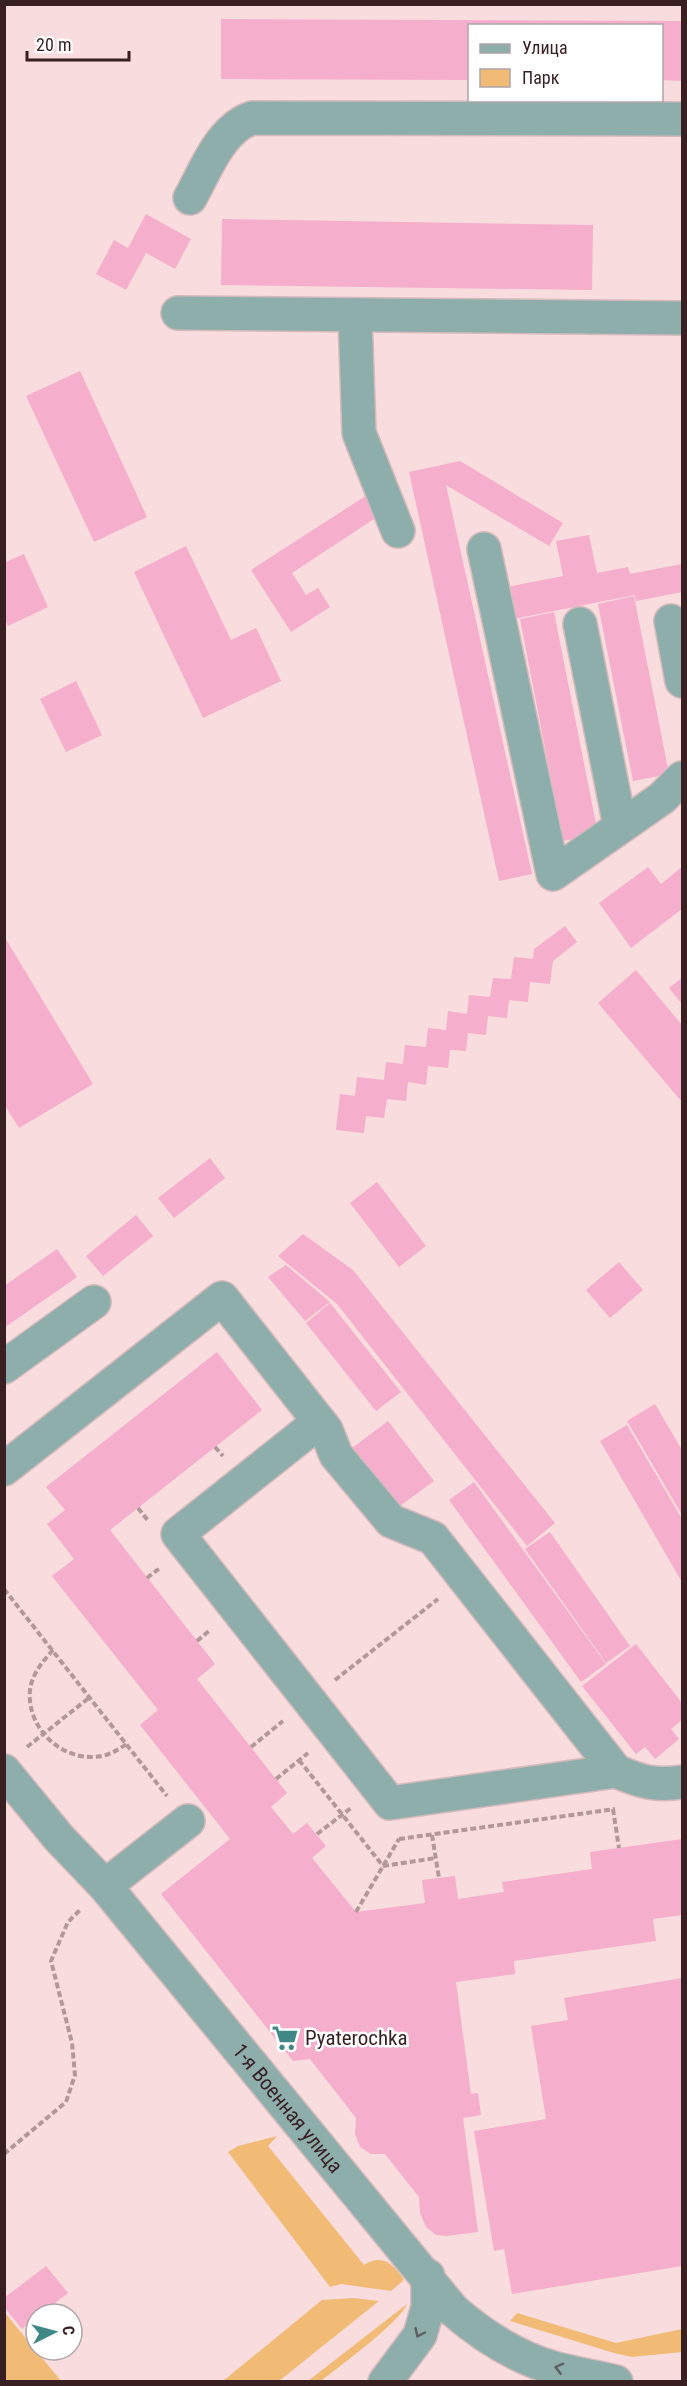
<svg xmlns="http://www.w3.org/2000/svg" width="687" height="2386" font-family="'Roboto Condensed',sans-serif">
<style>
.green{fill:#f2bb75}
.building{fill:#f6aecd}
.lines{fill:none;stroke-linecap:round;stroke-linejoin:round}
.minor-casing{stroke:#d5babc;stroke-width:36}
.path{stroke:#b3989a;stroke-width:4;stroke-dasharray:6 3;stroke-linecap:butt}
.minor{stroke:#8eaeac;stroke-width:33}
.oneway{stroke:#5f5f60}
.labels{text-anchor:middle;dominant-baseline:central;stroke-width:5;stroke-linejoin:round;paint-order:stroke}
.poi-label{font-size:21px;fill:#381f22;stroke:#fff;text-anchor:start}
.street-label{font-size:21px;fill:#381f22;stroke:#fff}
</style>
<rect width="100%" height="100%" fill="#f8dcde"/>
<path class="green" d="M277,2136L268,2146L364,2265C382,2253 394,2264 404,2280L391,2291L341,2284L330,2287L228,2152L238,2146Z
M354,2298L379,2301L279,2381H223L322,2300Z
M407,2304C399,2323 340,2366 321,2381H308Z
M5,2313L61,2381H5Z
M517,2313L616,2343L682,2329V2352L632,2357L614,2353L510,2321Z"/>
<path class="building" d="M221,19L682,21V81L662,80V26H470V80L221,79Z
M146,214L191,239L175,269L146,253L126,290L96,274L114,240L128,248Z
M222,219L593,225L592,290L221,285Z
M80,371L147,517L94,542L26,396Z
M460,461L563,523L549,546L446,485L532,874L499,881L409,472Z
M367,495L380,515L292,573L306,595L318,588L330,607L291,632L251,570Z
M589,535L597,573L628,567L630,574L682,564V592L636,601L635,595L513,619L507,587L563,576L556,541Z
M186,546L231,640L256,628L281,681L203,718L134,572Z
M24,554L48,607L8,626L4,618V563Z
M634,596L669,774L633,781L598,604Z
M554,612L598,834L563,841L520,619Z
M76,681L102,735L66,752L40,699Z
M648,867L661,884L682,867V909L631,948L599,903Z
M565,926L577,942L553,961L550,984L530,982L528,1002L509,1000L507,1018L488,1016L486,1035L468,1033L466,1051L450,1050L448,1068L428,1066L426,1085L408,1082L406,1101L387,1099L384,1118L366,1116L364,1133L336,1130L340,1094L355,1096L357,1077L384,1080L386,1062L403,1064L405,1045L426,1047L428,1028L446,1030L448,1011L467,1014L469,995L490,997L493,978L511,979L514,957L533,959L534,949Z
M4,936L93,1084L19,1128L4,1104Z
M636,970L682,1025V1102L598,1003Z
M682,978V1004L669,988Z
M210,1158L225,1178L174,1218L158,1198Z
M377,1182L426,1246L399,1267L350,1203Z
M136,1215L153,1236L103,1276L86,1256Z
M303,1234L353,1270L555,1523L527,1546L337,1304L278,1256Z
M57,1249L77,1277L4,1328V1286Z
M619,1262L643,1290L610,1318L586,1290Z
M286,1265L330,1302L305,1321L268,1277Z
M330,1303L401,1392L376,1411L306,1323Z
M217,1352L262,1410L110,1530L215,1664L197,1679L287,1793L271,1807L293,1834L307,1823L326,1846L312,1858L356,1912L425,1903L422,1880L455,1876L458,1899L504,1892L502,1882L592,1869L590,1852L682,1839V1915L653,1919L656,1941L514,1961L515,1974L456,1982L471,2094L478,2093L481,2115L463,2118L478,2232L446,2236L436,2235L426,2227L420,2213L419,2197L385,2154H371L360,2147L355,2134L356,2118L310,2059L293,2061L161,1894L230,1839L140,1725L158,1710L52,1576L74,1559L47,1524L65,1510L46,1487Z
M655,1404L682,1450V1515L627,1421Z
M388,1421L434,1481L393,1511L348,1451Z
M627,1425L682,1519V1582L600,1441Z
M474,1482L606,1664L581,1682L449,1500Z
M550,1532L630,1646L606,1663L525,1549Z
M636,1644L682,1703V1720L671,1729L679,1739L655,1759L645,1747L636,1754L582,1686Z
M682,1978V2266L512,2294L504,2249L494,2251L474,2131L546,2119L531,2026L568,2020L564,1998Z
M46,2266L68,2293L41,2314H36V2318L22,2329L4,2307V2298Z"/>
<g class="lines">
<g class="minor-casing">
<g id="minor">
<path d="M190,198C206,170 220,129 252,118L682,119"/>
<path d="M178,313L682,318"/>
<path d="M355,315L359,433L398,531"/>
<path d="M484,549L553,874L662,798L682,778"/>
<path d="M671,621L682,681"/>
<path d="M580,624L620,826"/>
<path d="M4,1367L94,1302"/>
<path d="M319,1422L178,1534L390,1803L616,1771"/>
<path d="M4,1469L222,1298L326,1430L336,1455L391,1521L433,1538L616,1771C641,1782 655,1786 682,1782"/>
<path id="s1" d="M4,1771L59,1838L105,1886L453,2310C484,2337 517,2358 557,2369C576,2374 596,2377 616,2382"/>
<path d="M105,1886L188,1821"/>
<path d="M385,2382L420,2335L428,2307V2276"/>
</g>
</g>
<path class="path" d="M215,1447L223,1456
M138,1508L149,1522
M147,1578L161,1567
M4,1589L167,1796
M197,1641L210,1630
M53,1650C43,1661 32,1674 30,1690C26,1730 66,1766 106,1755C113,1753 120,1748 127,1744
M335,1680L438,1599
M27,1747L90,1697
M251,1747L283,1721
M299,1760L383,1866
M276,1779L308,1753
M613,1809L619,1848
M317,1834L351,1808
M432,1835L439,1878
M399,1839L615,1809
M383,1866L436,1858
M356,1912L399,1839
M4,2154L66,2102L75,2075L72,2043L51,1961L68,1922L81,1909"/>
<use href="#minor" class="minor"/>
</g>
<defs><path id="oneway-chevron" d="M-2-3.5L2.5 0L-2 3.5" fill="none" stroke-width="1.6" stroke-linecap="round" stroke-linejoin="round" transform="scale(1.5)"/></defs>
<g class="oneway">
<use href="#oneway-chevron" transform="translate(419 2333) rotate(115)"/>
<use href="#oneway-chevron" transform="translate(559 2368) rotate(-166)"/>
</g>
<defs>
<g id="supermarket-bare" transform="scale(2.07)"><path d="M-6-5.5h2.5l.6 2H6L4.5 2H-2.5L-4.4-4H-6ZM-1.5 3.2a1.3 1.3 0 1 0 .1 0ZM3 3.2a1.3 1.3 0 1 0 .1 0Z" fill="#408885" stroke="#fff" stroke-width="2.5" paint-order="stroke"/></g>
</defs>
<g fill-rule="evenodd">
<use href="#supermarket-bare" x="285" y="2038"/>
</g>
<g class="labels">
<g class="poi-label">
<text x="305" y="2038">Pyaterochka</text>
</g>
<g class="street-label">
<text stroke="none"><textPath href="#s1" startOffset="441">1-я Военная улица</textPath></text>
</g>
</g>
<rect width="687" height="2386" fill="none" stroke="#381f22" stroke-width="12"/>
<rect x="468" y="24" width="195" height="78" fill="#ffffff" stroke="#afa5a7" stroke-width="1.5"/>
<rect x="480" y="44" width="30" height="9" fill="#8eaeac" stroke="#afa5a7" stroke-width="1.5"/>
<text x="522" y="54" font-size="18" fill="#381f22">Улица</text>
<rect x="480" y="69" width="30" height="18" fill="#f2bb75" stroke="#afa5a7" stroke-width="1.5"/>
<text x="522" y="84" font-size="18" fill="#381f22">Парк</text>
<g transform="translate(54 2332) rotate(84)"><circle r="28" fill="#ffffff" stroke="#afa5a7" stroke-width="1.5"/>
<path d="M0-4.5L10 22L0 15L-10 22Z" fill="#408885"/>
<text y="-9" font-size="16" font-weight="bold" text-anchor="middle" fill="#381f22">С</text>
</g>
<path d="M27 51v9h102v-9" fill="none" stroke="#381f22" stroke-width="3"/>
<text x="36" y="51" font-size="18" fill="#381f22" stroke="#ffffff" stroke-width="4.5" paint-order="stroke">20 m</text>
</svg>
